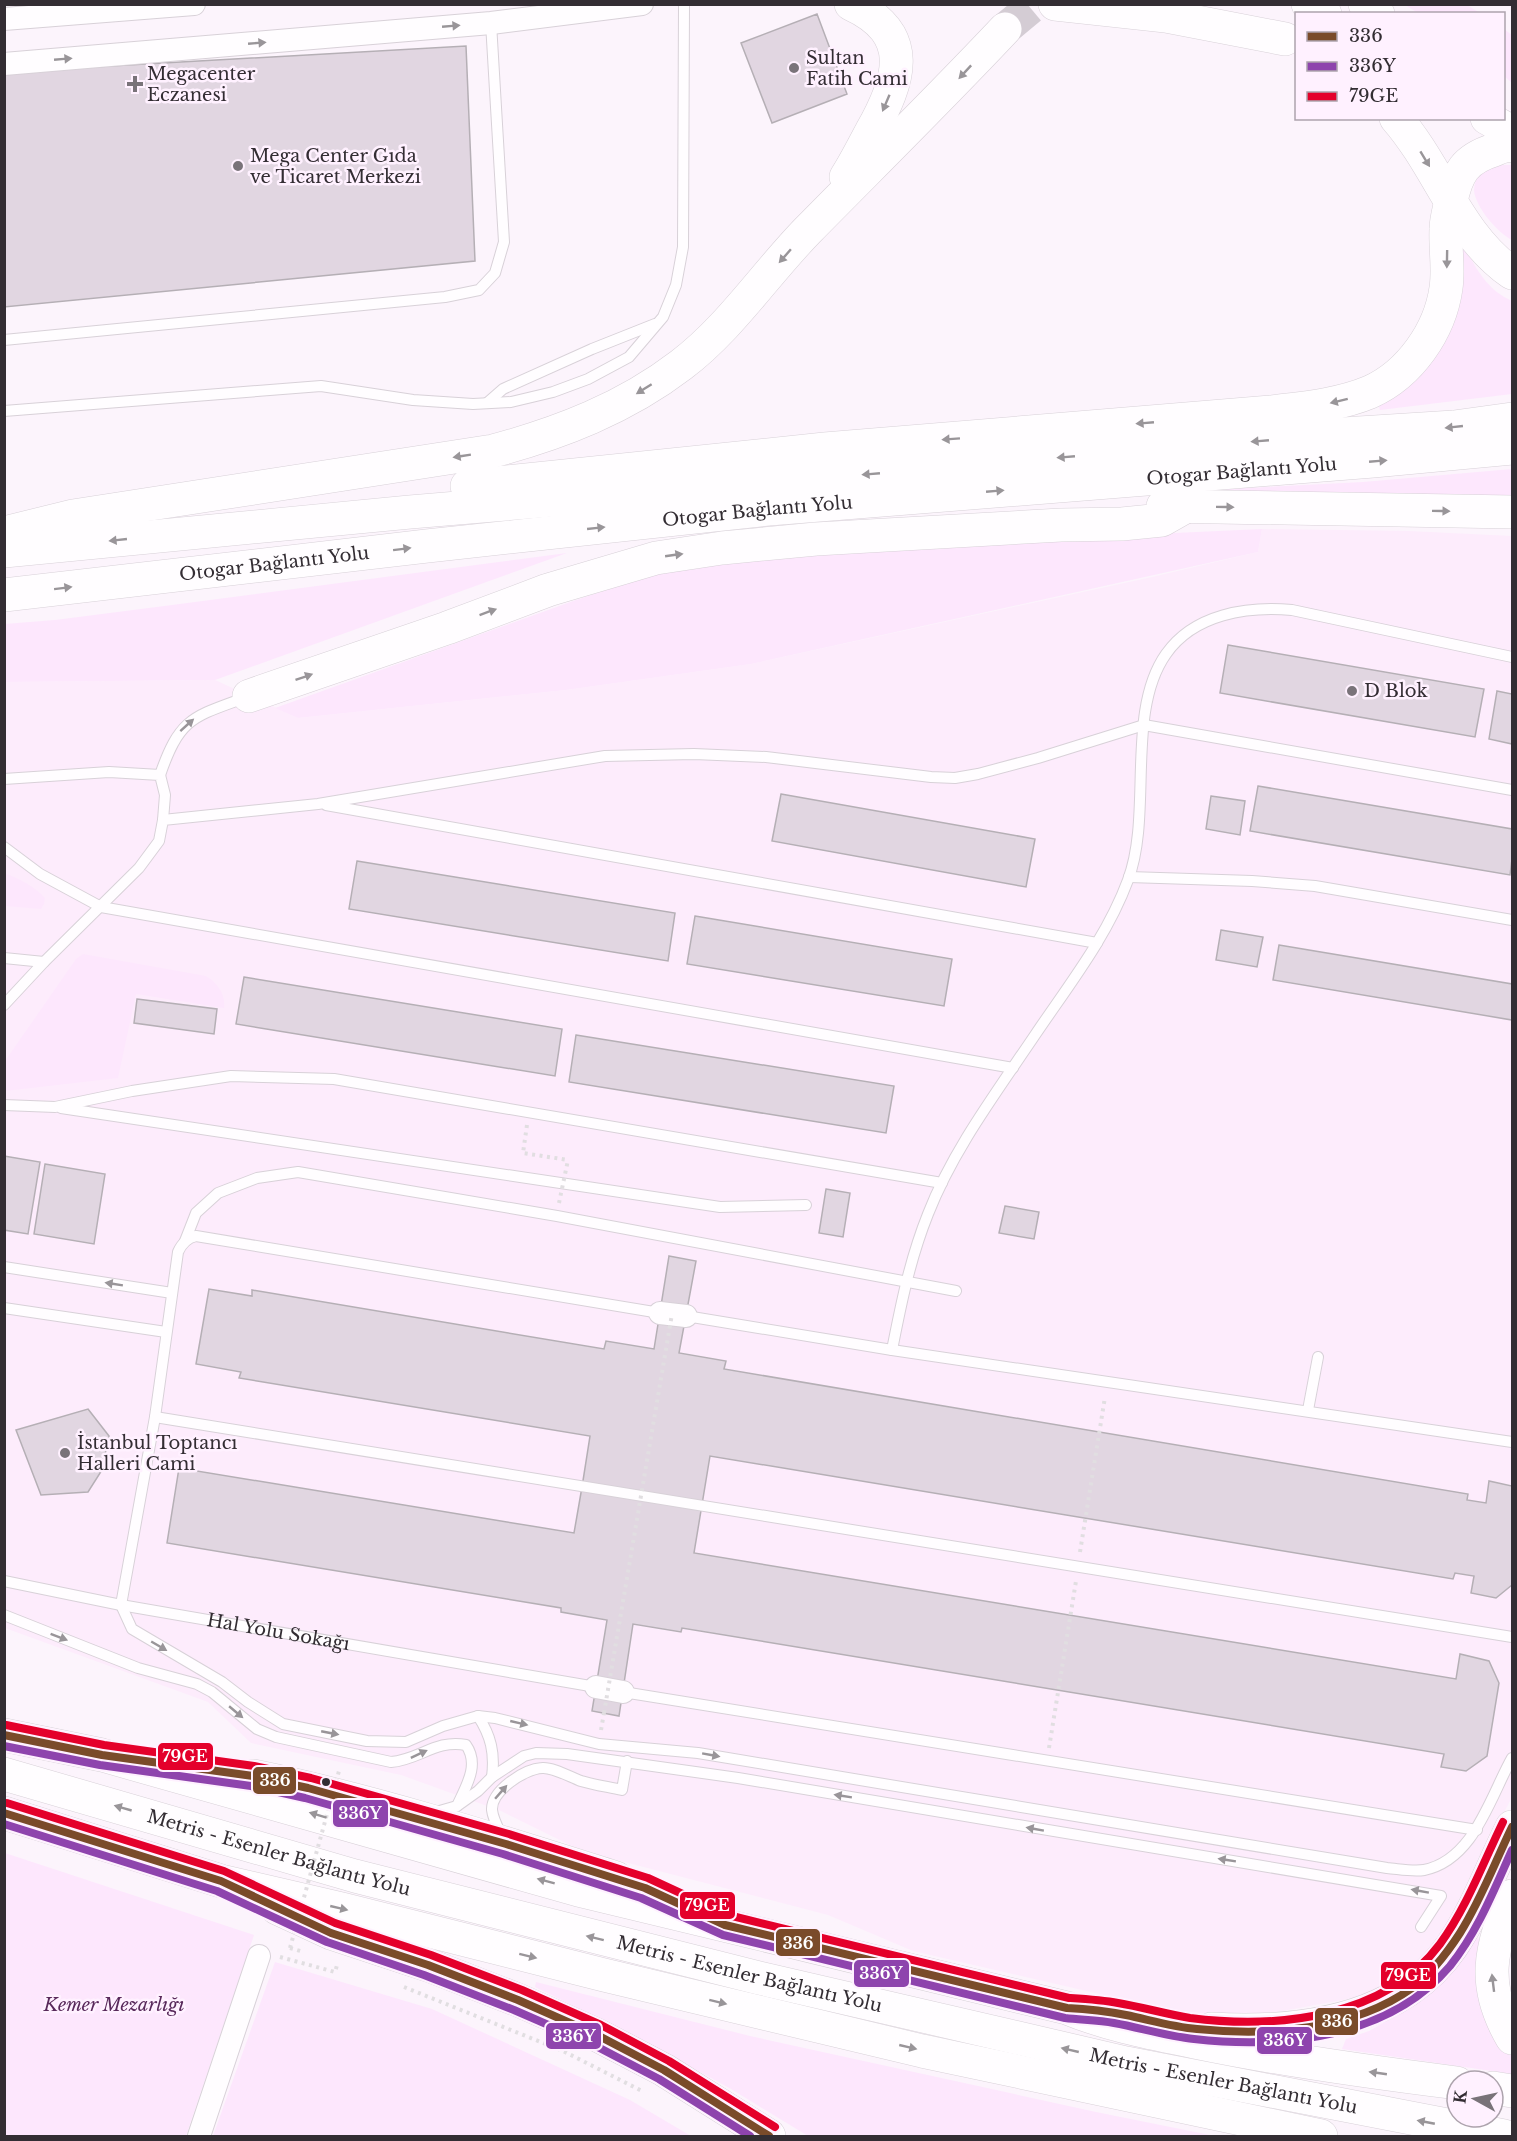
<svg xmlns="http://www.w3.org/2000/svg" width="1517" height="2141" font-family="'Libre Baskerville',serif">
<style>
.built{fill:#fdecfc}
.green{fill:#fde7fd}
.building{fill:#e1d6e1;stroke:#b5afb5;stroke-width:1.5}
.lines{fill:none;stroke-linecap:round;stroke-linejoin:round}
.trunk-tunnel{stroke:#d4ccd4;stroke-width:33;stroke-dasharray:33 16;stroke-linecap:butt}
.service-casing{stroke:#d8d1d8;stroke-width:12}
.minor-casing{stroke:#d8d1d8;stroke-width:24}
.primary-casing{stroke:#d8d1d8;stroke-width:34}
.trunk-casing{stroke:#d8d1d8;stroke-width:34}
.path{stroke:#e1dee1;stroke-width:4;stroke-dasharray:3 4.5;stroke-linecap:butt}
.service{stroke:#fffdff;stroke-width:10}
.minor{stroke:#fffdff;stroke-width:22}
.primary{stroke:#fffdff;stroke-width:33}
.trunk{stroke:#fffdff;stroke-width:33}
.path-bridge{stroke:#e1dee1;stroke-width:4;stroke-dasharray:3 4.5;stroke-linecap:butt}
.bus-1-casing{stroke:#fff1ff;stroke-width:12}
.bus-2-casing{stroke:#fff1ff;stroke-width:12}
.bus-3-casing{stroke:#fff1ff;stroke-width:12}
.bus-1{stroke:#7a4b2a;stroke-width:8}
.bus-2{stroke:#8e44ad;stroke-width:8}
.bus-3{stroke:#e4002b;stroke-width:8}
.oneway{fill:#999599}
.poi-dot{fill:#797379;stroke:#fff1ff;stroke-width:2}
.bus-dot{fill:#332d33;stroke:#fff1ff;stroke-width:2}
.labels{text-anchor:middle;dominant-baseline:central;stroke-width:5;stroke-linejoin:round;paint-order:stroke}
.poi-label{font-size:18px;fill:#332d33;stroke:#fff1ff;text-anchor:start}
.street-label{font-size:18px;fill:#332d33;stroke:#fff1ff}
.park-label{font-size:18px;font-style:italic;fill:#59295b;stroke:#fff1ff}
.line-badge{stroke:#fff1ff;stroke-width:2}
.badge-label{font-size:16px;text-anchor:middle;font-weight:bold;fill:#fff}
</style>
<rect width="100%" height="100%" fill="#fcf4fc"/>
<path class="built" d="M1262,529L1409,531L1512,536V1797L1437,1944L1410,1970L1370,1995L1277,2012L1220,2015L1169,2010L913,1951L828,1915L582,1851L501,1811L401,1775L251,1743L208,1702L5,1628L4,682L215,680L298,718L566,690L751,664L1152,577L1258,552Z"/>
<path class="green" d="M1405,5H1467L1480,13H1418Z
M1504,29L1512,35V83L1504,76Z
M1504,165H1512V240C1498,233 1475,207 1474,190C1474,186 1476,180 1477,175L1492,166Z
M1461,238C1473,264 1485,289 1512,301V394L1380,410L1377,401L1386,395Z
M1512,469V496L1210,497L1209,490L1363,482Z
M1262,529L1258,552L751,664L566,690L298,718L275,708L576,600L659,573L851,548Z
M567,553L215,680L5,682V624L55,620L172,605Z
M4,873C20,879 34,886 45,898L44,904L41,909L5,906Z
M83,954L206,976C217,983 226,994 224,1008L136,994L118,1078L5,1091V1061L76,959Z
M5,1853L254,1935L186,2136H5Z
M1471,1936L1481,1940L1506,2049L1512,2056V2074L1342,2049L1346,2039L1369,2031L1402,2012Z
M275,1962L432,2009L630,2100L691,2136H213Z
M536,1982L750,2036L1096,2112L1215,2136H808L731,2089L669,2055L610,2024L535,1987Z"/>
<path class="building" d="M817,14L847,94L772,123L741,43Z
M466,46L475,261L4,307V72Z
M1228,645L1484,689L1475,737L1220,693Z
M1497,691L1512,694V744L1489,739Z
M1258,786L1512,829V859L1510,875L1250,831Z
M781,794L1035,839L1026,887L772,841Z
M1211,796L1245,801L1240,835L1206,829Z
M357,861L675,913L668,961L349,909Z
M695,916L952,959L944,1006L687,964Z
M1221,930L1263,937L1257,967L1216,960Z
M1279,945L1512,984V1020L1273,980Z
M244,977L562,1029L555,1076L236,1024Z
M137,999L217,1009L214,1034L134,1023Z
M576,1035L894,1086L886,1133L569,1082Z
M4,1156L40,1162L28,1234L4,1230Z
M45,1164L105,1174L94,1244L34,1234Z
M826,1189L850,1193L843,1237L819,1233Z
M1005,1206L1039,1212L1034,1239L999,1233Z
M669,1256L696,1261L679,1353L726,1361L724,1369L1468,1494L1467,1500L1486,1503L1489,1481L1512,1486V1585L1496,1598L1471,1593L1474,1576L1455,1573L1453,1579L710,1456L694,1553L1456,1679L1460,1654L1489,1661L1499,1683L1487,1756L1466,1771L1441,1767L1444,1754L682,1628L681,1632L633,1624L619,1716L592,1711L607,1620L561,1612V1608L167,1543L179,1468L574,1533L582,1487L590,1436L239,1378L241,1372L196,1364L209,1289L252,1296V1290L604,1349L606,1341L654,1349Z
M88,1409L109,1436L102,1470L88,1492L41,1495L16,1430Z"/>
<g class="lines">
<path class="trunk-tunnel" d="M1005,29L1035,4"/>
<g class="service-casing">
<g id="service">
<path d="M4,340L445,297L479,290L495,273L504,242L491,23"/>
<path d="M487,403L503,389L592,349L655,324"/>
<path d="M4,411L321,386L413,400L473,404L511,402L553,392L588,379L629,357L663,317L676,285L683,247L684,4"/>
<path d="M160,775C180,717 193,717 247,697"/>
<path d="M4,779L109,772L160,775L165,795L163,820"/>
<path d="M326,805L1097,943"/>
<path d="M4,847L40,874L101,907L1013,1068"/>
<path d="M1129,877L1252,881L1315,886L1512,920"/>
<path d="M4,958L44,962"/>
<path d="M4,1005L44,962L139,868L159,841L163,820L318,804L605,756L694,754L766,757L931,777L955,778L978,774L1038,758L1144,725L1512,790"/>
<path d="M4,1105L55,1107L132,1091L231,1076L334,1079L942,1183"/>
<path d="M61,1108L720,1207L806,1205"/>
<path d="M185,1241L196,1213L218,1193L257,1178L298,1172L557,1216L956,1291"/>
<path d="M4,1267L172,1293"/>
<path d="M4,1308L166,1332"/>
<path d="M686,1316L892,1350L1512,1442"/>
<path d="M892,1350C901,1304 910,1259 928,1214C953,1150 996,1093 1035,1035C1068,986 1107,937 1128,880C1153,814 1125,712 1166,654C1194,614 1247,606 1292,610L1512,657"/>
<path d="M1308,1410L1318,1357"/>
<path d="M155,1417L1512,1637"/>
<path id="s1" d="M4,1581L121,1605L596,1687"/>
<path d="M121,1605L132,1629L222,1682L248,1702L283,1724L367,1741L406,1742L443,1726L478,1716L495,1718L599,1744L698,1753L1387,1868C1399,1869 1413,1872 1424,1870C1474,1860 1490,1797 1512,1758"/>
<path d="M121,1605L155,1417L178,1252C182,1243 187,1238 196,1236L660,1313"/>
<path d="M4,1615L138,1668L197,1684L212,1692L257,1729L276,1737L391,1762C419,1760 436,1739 466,1745C480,1765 466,1786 457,1806"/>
<path d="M623,1692L1477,1830"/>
<path d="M478,1716C491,1736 495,1753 492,1777"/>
<path d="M436,1812L457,1806L478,1791L492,1777L524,1756L536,1753L567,1754L738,1778L1441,1896L1421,1927"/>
<path d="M502,1836C498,1828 493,1819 492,1810C491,1791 524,1769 542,1768C553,1767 570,1777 581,1781C594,1785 609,1787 622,1790L627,1761"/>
</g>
</g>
<g class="minor-casing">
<path id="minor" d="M4,19L194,4
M4,64L491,23L642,4
M660,1313L686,1316
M596,1687L623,1692
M199,2136L259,1956"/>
</g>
<g class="primary-casing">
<path id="primary" d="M1055,4L1166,16L1285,39
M1308,4L1325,14
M1365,4L1378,14
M1396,118C1439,167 1458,236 1512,273
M1487,118L1512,132
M1451,201C1457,173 1465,159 1494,150C1500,147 1506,145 1512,146"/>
</g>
<g class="trunk-casing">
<g id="trunk">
<path d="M846,177C855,163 863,147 871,132C900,81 916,34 851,4"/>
<path d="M467,486L825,449L1271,412C1304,408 1339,405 1370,392C1410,374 1440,331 1446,288C1449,268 1445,249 1446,229C1446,220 1449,210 1451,201"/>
<path d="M1163,506L1512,512"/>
<path d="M4,533L73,516L493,451C560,433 625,408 681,365C730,328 765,274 808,230C874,163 941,97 1005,29"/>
<path d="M4,551L410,512L1312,436L1454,427L1512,419"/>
<path id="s2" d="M4,595L427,546L769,509L1373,461L1512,448"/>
<path d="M249,696L447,628L548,590L656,558L722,548L816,539L1061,525L1122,524L1162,520L1185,507"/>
<path d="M4,1735L102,1755L578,1890L1067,2008C1108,2025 1151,2033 1195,2042C1281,2060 1369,2072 1457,2083"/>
<path id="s3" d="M4,1774L355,1876L759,1978L1126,2063L1504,2136"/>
<path d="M253,1776C375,1801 496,1840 616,1878"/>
<path d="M4,1813L221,1881L342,1909L604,1975L922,2051L1321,2136"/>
<path d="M1512,1896C1490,1949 1481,1985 1512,2038"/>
<path d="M277,1908L331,1933L428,1965L518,2000L597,2035L664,2070L769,2136"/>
<path d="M1211,2029C1297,2034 1399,2023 1452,1946C1477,1909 1492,1867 1512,1827"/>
<path d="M1493,2088L1512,2091"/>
</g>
</g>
<path class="path" d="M527,1125L523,1153L568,1160
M1080,1552L1105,1397
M601,1730L604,1713
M1049,1748L1076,1581
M290,1948L304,1952
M280,1957L335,1972L338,1962
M404,1987L563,2051L642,2091"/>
<use href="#service" class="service"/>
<use href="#minor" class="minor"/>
<use href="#primary" class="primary"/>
<use href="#trunk" class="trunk"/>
<path class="path-bridge" d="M559,1203L568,1160
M604,1713L672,1314
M290,1948L339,1771"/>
<g class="bus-1-casing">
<path id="bus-1" d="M4,1735L102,1755L253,1776L308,1788L506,1844L645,1888L725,1925L1067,2008C1087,2009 1106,2011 1126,2015C1150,2020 1173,2027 1197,2029C1268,2036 1352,2031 1412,1988C1431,1974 1447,1953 1460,1933C1481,1900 1495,1862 1512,1827
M4,1813L221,1881L331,1933L428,1965L518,2000L597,2035L664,2070L769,2136"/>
</g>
<g class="bus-2-casing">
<path id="bus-2" d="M4,1746L100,1765L251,1786L305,1798L503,1854L641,1898L723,1935L1065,2018C1081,2020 1098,2020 1114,2023C1141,2028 1167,2036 1194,2039C1283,2049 1389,2038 1450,1966C1478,1931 1494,1890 1512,1850
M4,1824L217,1891L327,1942L424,1975L514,2010L592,2044L659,2079L750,2136"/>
</g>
<g class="bus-3-casing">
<path id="bus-3" d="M6,1725L104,1745L254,1766L311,1778L509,1834L648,1878L728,1915L1069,1998C1085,1999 1102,2000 1118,2003C1142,2007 1166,2014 1190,2018C1276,2029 1384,2019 1440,1944C1467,1907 1483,1863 1503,1822
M7,1803L224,1871L335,1923L431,1955L522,1990L601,2025L669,2061L775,2127"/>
</g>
<use href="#bus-1" class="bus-1"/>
<use href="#bus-2" class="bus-2"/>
<use href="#bus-3" class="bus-3"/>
</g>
<defs><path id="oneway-solid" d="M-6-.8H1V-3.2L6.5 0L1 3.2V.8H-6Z" transform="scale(1.5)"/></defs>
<g class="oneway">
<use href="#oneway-solid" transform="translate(451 26) rotate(-5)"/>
<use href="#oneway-solid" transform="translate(257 43) rotate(-5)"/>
<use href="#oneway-solid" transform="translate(63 59) rotate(-5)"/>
<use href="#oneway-solid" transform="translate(965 72) rotate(133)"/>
<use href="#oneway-solid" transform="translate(886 103) rotate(113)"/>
<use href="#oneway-solid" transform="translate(1425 159) rotate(59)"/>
<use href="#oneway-solid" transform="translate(785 256) rotate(131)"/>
<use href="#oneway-solid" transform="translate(1447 259) rotate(91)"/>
<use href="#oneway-solid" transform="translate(644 389) rotate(148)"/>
<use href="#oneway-solid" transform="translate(1339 401) rotate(166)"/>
<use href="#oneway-solid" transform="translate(1145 423) rotate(175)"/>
<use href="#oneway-solid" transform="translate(1454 427) rotate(174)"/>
<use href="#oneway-solid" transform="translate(951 439) rotate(176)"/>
<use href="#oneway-solid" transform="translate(1260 441) rotate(175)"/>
<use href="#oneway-solid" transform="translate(462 456) rotate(171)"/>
<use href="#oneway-solid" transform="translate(1066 457) rotate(175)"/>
<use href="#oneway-solid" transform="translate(1378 461) rotate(-5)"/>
<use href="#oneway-solid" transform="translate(871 474) rotate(175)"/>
<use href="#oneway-solid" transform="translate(995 491) rotate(-5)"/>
<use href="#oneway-solid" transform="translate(1225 507) rotate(1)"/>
<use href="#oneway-solid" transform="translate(1441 511) rotate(1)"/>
<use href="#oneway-solid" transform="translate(596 528) rotate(-6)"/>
<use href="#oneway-solid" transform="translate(118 540) rotate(174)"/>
<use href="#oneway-solid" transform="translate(402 549) rotate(-7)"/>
<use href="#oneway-solid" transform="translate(674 555) rotate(-8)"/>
<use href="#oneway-solid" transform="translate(63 588) rotate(-7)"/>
<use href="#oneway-solid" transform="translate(488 612) rotate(-20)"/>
<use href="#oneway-solid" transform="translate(304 677) rotate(-19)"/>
<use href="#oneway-solid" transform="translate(187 725) rotate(-42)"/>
<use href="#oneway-solid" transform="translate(114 1284) rotate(-171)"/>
<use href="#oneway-solid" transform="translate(59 1637) rotate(21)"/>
<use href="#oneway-solid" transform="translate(159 1646) rotate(30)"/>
<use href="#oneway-solid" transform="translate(236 1712) rotate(40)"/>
<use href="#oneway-solid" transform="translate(519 1723) rotate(13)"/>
<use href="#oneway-solid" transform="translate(330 1733) rotate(11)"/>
<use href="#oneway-solid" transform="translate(419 1754) rotate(-25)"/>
<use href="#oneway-solid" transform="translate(711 1755) rotate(10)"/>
<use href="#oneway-solid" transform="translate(501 1792) rotate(-49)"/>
<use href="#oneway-solid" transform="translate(843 1796) rotate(-171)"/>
<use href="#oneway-solid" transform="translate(123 1808) rotate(-164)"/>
<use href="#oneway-solid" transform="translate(318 1815) rotate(-163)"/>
<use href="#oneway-solid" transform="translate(1035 1829) rotate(-170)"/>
<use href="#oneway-solid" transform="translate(1227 1860) rotate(-171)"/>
<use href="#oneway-solid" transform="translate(546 1881) rotate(-165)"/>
<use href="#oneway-solid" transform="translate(1420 1891) rotate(-170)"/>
<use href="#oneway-solid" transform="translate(339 1908) rotate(13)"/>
<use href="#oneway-solid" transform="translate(595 1938) rotate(-166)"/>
<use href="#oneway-solid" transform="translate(528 1956) rotate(14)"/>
<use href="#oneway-solid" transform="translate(1493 1983) rotate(-97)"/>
<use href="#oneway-solid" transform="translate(718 2002) rotate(14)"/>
<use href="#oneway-solid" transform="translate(908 2047) rotate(13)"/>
<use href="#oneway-solid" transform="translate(1070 2050) rotate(-167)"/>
<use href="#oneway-solid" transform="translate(1378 2073) rotate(-172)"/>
<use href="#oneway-solid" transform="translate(1426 2122) rotate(-169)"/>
</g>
<g class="poi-dot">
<circle cx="794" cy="68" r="6"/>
<path d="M132 75h6v6h6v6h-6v6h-6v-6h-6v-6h6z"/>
<circle cx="238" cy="166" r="6"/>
<circle cx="1352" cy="691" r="6"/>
<circle cx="65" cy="1453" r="6"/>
</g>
<circle class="bus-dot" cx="326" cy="1782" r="5"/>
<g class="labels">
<g class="poi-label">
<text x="806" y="58">Sultan<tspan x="806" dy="21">Fatih Cami</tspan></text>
<text x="147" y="74">Megacenter<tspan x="147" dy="21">Eczanesi</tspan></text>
<text x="250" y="156">Mega Center Gıda<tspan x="250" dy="21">ve Ticaret Merkezi</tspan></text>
<text x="1364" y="691">D Blok</text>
<text x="77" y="1443">İstanbul Toptancı<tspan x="77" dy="21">Halleri Cami</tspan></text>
</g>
<g class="street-label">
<text stroke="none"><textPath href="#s2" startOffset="1244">Otogar Bağlantı Yolu</textPath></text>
<text stroke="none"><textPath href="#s2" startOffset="758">Otogar Bağlantı Yolu</textPath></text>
<text stroke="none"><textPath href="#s2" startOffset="272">Otogar Bağlantı Yolu</textPath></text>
<text stroke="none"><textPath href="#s1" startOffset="279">Hal Yolu Sokağı</textPath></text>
<text stroke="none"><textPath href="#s3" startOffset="286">Metris - Esenler Bağlantı Yolu</textPath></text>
<text stroke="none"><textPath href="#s3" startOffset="772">Metris - Esenler Bağlantı Yolu</textPath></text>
<text stroke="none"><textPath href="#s3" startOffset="1258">Metris - Esenler Bağlantı Yolu</textPath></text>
</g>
<g class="park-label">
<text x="114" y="2005">Kemer Mezarlığı</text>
</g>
</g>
<g class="line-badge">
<rect x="157" y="1742" width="57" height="29" rx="6" fill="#e4002b"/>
<rect x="252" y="1766" width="45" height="29" rx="6" fill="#7a4b2a"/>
<rect x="332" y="1799" width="57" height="29" rx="6" fill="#8e44ad"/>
<rect x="679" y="1891" width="57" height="29" rx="6" fill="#e4002b"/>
<rect x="775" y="1928" width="46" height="29" rx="6" fill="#7a4b2a"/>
<rect x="853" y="1959" width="57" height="29" rx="6" fill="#8e44ad"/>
<rect x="1380" y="1961" width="57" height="29" rx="6" fill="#e4002b"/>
<rect x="1314" y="2007" width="45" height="29" rx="6" fill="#7a4b2a"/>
<rect x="545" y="2022" width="57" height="28" rx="6" fill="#8e44ad"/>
<rect x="1256" y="2026" width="57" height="29" rx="6" fill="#8e44ad"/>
</g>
<g class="badge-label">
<text x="185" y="1762">79GE</text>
<text x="275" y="1786">336</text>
<text x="360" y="1819">336Y</text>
<text x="707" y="1911">79GE</text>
<text x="798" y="1949">336</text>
<text x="881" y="1979">336Y</text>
<text x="1408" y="1981">79GE</text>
<text x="1337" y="2027">336</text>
<text x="574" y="2042">336Y</text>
<text x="1285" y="2046">336Y</text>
</g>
<rect width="1517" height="2141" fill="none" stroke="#332d33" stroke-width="12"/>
<rect x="1295" y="12" width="210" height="108" fill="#fff1ff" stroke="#ada3ad" stroke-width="1.5"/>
<rect x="1307" y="32" width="30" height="9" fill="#7a4b2a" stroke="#ada3ad" stroke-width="1.5"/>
<text x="1349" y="42" font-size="18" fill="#332d33">336</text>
<rect x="1307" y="62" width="30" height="9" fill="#8e44ad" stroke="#ada3ad" stroke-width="1.5"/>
<text x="1349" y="72" font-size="18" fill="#332d33">336Y</text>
<rect x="1307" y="92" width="30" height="9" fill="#e4002b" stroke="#ada3ad" stroke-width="1.5"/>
<text x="1349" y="102" font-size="18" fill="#332d33">79GE</text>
<g transform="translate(1475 2099) rotate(278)"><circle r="28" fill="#fff1ff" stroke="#ada3ad" stroke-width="1.5"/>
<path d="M0-4.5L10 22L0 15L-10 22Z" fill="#797379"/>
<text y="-9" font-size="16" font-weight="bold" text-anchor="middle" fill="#332d33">K</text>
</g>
</svg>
